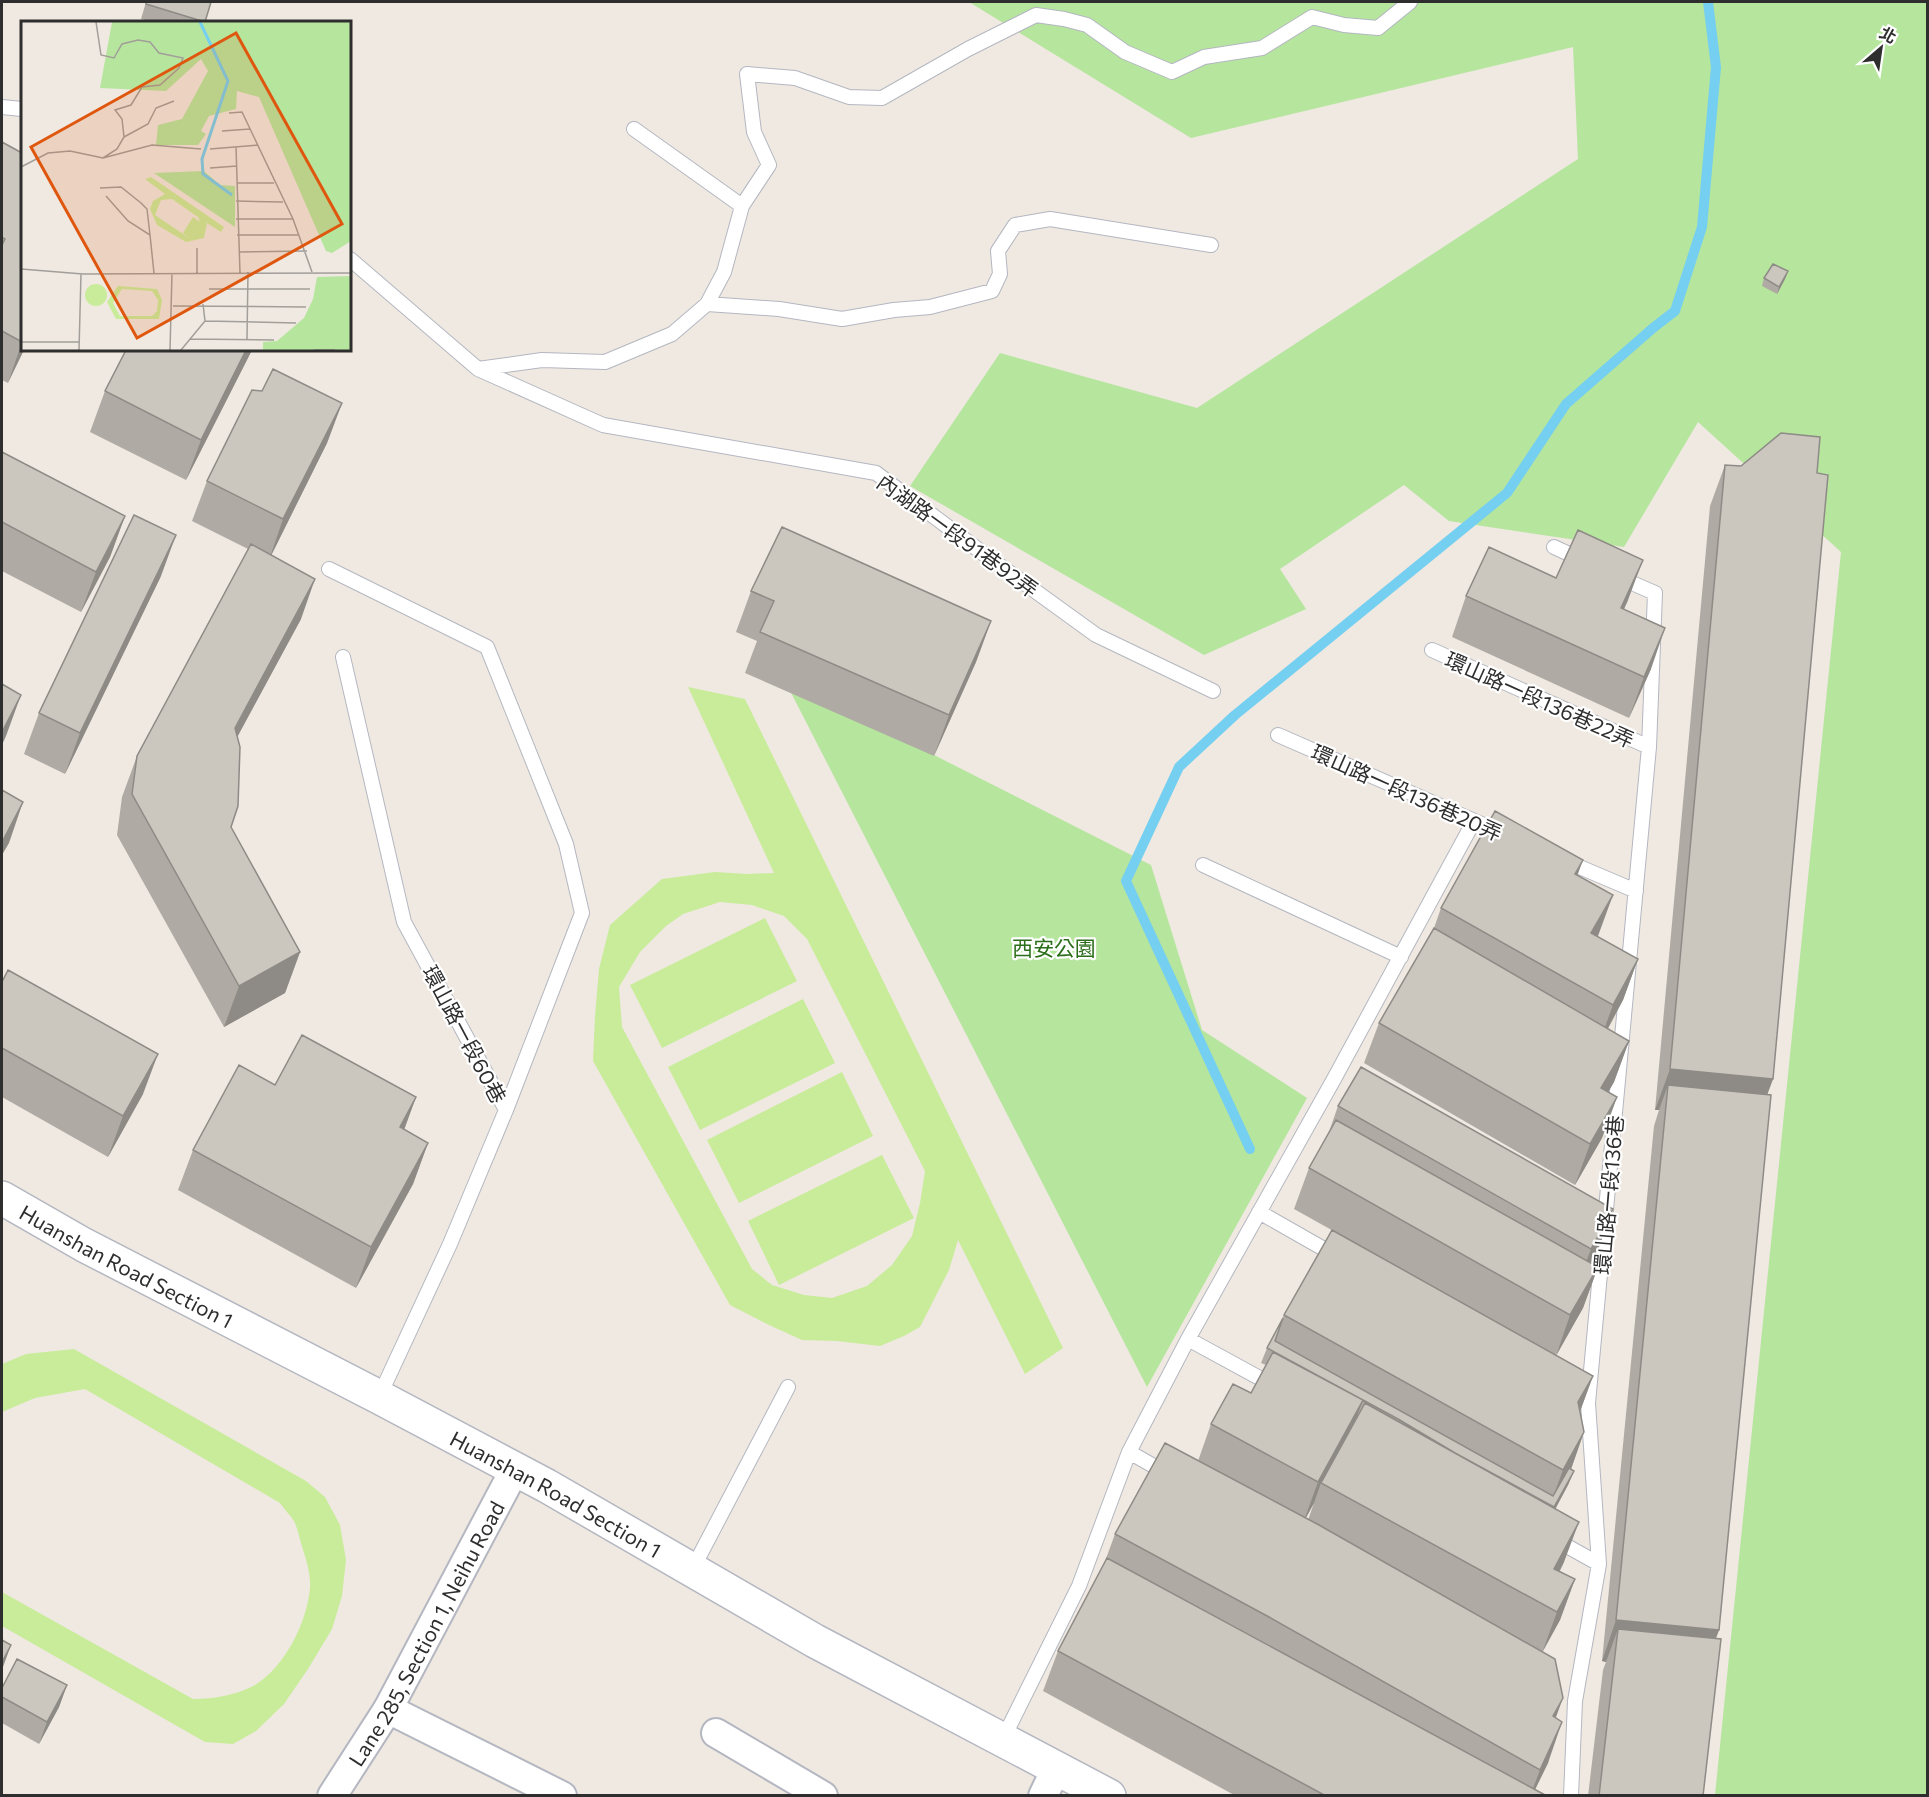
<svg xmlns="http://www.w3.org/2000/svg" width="1929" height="1797" font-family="Commissioner,'Noto Sans TC',sans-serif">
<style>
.green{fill:#b6e59e}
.pitch{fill:#c9ec9a;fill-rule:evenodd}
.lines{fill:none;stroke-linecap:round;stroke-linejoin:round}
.stream{stroke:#75cff0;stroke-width:10}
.lane-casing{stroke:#b4b7c1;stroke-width:16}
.street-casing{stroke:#b4b7c1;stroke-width:32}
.secondary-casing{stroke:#b4b7c1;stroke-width:36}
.lane{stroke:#fff;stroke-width:14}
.street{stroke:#fff;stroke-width:28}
.secondary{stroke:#fff;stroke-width:33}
.wall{fill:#afaba4;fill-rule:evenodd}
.shaded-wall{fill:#8e8b86}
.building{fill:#cbc7bf;stroke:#8e8b86;stroke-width:1.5}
.labels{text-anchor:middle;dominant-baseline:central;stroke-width:4.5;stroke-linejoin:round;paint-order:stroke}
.street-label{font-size:21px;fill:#2e2e2e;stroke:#fff}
.park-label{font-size:21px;fill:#2c6e1b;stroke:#fff}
.inset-river{fill:none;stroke:#75cff0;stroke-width:3}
.inset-road{fill:none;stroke:#a29e99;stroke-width:1.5}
.view{fill:#df570e;fill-opacity:0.15;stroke:#df570e;stroke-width:3}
.inset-edge{fill:none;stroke:#2e2e2e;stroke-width:3}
</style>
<rect width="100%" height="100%" fill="#efe9e1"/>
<path class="green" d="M969,2H1927V1795H1715L1841,552L1698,422L1624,547L1449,521L1404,485L1280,569L1306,609L1204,655L910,486L1000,353L1197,408L1578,159L1573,47L1191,138Z
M784,679L1151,865L1202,1030L1307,1098L1147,1387Z"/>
<path class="pitch" d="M688,687L745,699L1063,1348L1025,1374L958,1240L949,1270L920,1327L904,1336L880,1346L837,1341L802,1340L769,1325L730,1305L593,1061L595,1016L599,969L610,925L662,879L715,872L747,874L774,873ZM720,902L752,905L784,916L807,939L925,1171L920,1203L912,1236L892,1265L867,1286L832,1298L804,1295L772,1285L752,1269L622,1027L619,987L640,952L666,926L683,914Z
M765,918L797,981L662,1048L630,985Z
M803,999L835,1063L700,1130L668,1067Z
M842,1072L873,1136L739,1203L707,1140Z
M882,1155L914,1218L779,1285L748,1221Z
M74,1349L306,1481L325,1497L340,1525L346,1560L342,1596L332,1629L308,1669L284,1704L256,1731L233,1744L205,1742L2,1626V1592L193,1699C214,1699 237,1695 255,1685C285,1667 307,1622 310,1588C311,1572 305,1557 301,1543C299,1536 297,1527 294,1521C290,1515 284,1509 280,1503L85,1389L35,1398L2,1412V1364L26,1354Z"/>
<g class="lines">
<path class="stream" d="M1250,1149L1126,881L1179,767L1235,715L1507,493L1566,404L1653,328L1675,311L1702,227L1716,67L1708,2"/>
<g class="lane-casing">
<path id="lane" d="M2,107L22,109
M634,129L742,206
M350,259L478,369
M707,304L779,309L842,319L894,310L930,307L992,291L1000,274L998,251L1015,225L1050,219L1211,245
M1554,547L1582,560
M329,569L487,647L566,844L582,913L506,1110
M1432,650L1649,747
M343,657L404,922L506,1110L450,1244L379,1397
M1213,691L1096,635L988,557L876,473L603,425L478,369L542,360L605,362L672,334L707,304L724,272L742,206L769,165L754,132L747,74L795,78L849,97L882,98L968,49L1036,15L1064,19L1087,25L1125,52L1172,72L1204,57L1262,48L1312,17L1344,25L1378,28L1410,2
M1278,735L1502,833
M1563,860L1636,891
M1203,865L1401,957
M1259,1212L1338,1257
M1188,1339L1276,1387
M1129,1452L1166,1473
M1556,1540L1599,1564
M692,1570L788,1387
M1003,1739L1079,1586L1129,1452L1188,1339L1334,1079L1474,821
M1571,1796L1575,1701L1599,1564L1588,1403L1649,747L1655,593L1618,577"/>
</g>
<g class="street-casing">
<g id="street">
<path d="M388,1709L562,1796"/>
<path d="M716,1733L823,1796"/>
<path id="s1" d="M332,1796L388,1709L515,1469"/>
<path d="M1043,1796L1057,1767"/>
</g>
</g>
<g class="secondary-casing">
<g id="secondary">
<path id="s2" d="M2,1198L84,1245L379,1397L547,1486L815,1641L1109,1796"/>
</g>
</g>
<use href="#lane" class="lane"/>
<use href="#street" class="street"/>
<use href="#secondary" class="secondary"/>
</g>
<path class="wall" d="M146,2H211L205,22H152L141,19Z
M2,142L22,153V350L8,383L2,380Z
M1788,271L1785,279L1777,294L1762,286L1764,278Z
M252,350L186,480L90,432L105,391Z
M262,391L342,403L327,443L271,555L301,619L237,737L231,827L300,952L285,993L224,1027L117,835L122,797L137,756L248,549L192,521L207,481Z
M2,452L125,516L110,557L81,612L2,571Z
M1725,465L1773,1079L1767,1095L1719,1630L1716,1638L1703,1796H1588L1603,1670L1606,1662L1602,1661L1654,1126L1659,1110H1655L1710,506Z
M161,576L65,774L24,754L39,713Z
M1556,578L1628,600L1624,609L1651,669L1629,718L1452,637L1466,596Z
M751,591L991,621L976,662L934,756L745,673L757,641L736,632Z
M1577,875L1598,937L1638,959L1623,1000L1608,1029L1629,1041L1614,1082L1608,1092L1617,1097L1602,1138L1575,1185L1364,1063L1379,1023L1433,931L1441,908Z
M2,982L143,1094L108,1157L2,1097Z
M275,1085L416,1097L404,1130L428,1143L413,1184L356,1288L178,1190L193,1150Z
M1338,1106L1598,1250L1591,1263L1598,1267L1583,1308L1556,1355L1593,1376L1580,1411L1584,1432L1571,1469L1574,1471L1568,1485L1556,1508L1564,1562L1560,1571L1575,1579L1560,1620L1542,1652L1556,1718L1548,1763L1535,1789L1547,1796H1236L1043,1691L1058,1651L1104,1564L1115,1534L1198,1461L1211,1424L1251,1393L1266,1365L1261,1363L1267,1348L1284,1315L1371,1252L1294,1209L1309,1168L1329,1132ZM1314,1503L1308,1520L1306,1518Z
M67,1685L59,1707L39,1744L2,1723V1688Z"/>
<path class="shaded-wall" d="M1788,271L1785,279L1777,294L1779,287Z
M22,342V350H24L8,383Z
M246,350H252L186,480L201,440Z
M342,403L327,443L269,560L283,519Z
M125,516L110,557L81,612L96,572Z
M176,535L161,576L65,774L80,733Z
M1643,560L1628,600L1606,649L1621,608Z
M315,579L301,619L220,769L235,728Z
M991,621L976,662L934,756L949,715Z
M1665,628L1651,669L1629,718L1644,677Z
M21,695L6,736L2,745V732Z
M23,802L9,843L2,855V842Z
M1583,860L1568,901L1575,874Z
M1613,895L1598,936L1577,974L1591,933Z
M300,952L285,993L224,1027L239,986Z
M1638,959L1623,1000L1598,1046L1613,1005Z
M1629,1041L1614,1082L1587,1129L1601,1088Z
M158,1054L143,1094L108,1157L123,1116Z
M1670,1069L1773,1079L1758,1119L1668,1085L1659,1110H1655Z
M416,1097L401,1138L400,1127Z
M1617,1097L1602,1138L1575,1185L1590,1144Z
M428,1143L413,1184L356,1288L371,1247Z
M1613,1209L1598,1250L1576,1289L1591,1249Z
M1598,1267L1583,1308L1556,1356L1570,1315Z
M1593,1376L1578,1417V1402Z
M1363,1400L1348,1441L1321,1483L1314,1503L1303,1523L1318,1482Z
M1584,1432L1570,1472L1550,1505L1563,1470Z
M1574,1471L1568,1485L1548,1522L1554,1507Z
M1579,1522L1564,1562L1542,1604L1554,1569Z
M1575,1579L1560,1620L1542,1653L1557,1612Z
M1616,1620L1719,1630L1704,1670L1618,1629L1606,1662L1602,1661Z
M11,1645L3,1667L2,1670V1662Z
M67,1685L59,1707L39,1744L47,1722Z
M1563,1698L1548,1739L1553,1716Z
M1562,1722L1548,1763L1532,1796H1530L1540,1770Z"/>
<path class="building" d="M147,2H211L205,22L146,4Z
M2,142L22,153V342L2,331V245L5,239L2,237Z
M1773,264L1788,271L1779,287L1764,278Z
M126,350H246L201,440L105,391Z
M273,369L342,403L283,519L207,481L252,390L262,391Z
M1781,433L1820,437L1817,473L1828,475L1773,1079L1670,1069L1725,465L1741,466Z
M2,452L125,516L96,572L2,522Z
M134,515L176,535L80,733L39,713Z
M782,527L991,621L949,715L760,632L774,601L751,591Z
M1578,530L1643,560L1621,608L1665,628L1644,677L1466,596L1489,547L1556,578Z
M251,544L315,579L235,728L240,747L238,806L231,827L300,952L239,986L132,794L137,756Z
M2,684L21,695L2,732Z
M2,790L23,802L2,842Z
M1495,811L1583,860L1575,874L1613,895L1591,933L1638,959L1613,1005L1441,908Z
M1434,928L1629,1041L1601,1088L1617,1097L1590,1144L1379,1023Z
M8,970L158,1054L123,1116L2,1048V982Z
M302,1035L416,1097L400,1127L428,1143L371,1247L193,1150L239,1065L275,1085Z
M1361,1067L1613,1209L1591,1249L1338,1106Z
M1668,1085L1771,1095L1719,1630L1616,1620Z
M1336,1120L1598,1267L1570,1315L1309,1168Z
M1332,1230L1593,1376L1578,1402L1584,1432L1563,1470L1284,1315Z
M1283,1318L1275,1341L1553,1496L1569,1468L1574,1471L1554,1507L1455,1453L1398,1419L1267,1348Z
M1273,1352L1363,1400L1318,1482L1211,1424L1233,1384L1251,1393Z
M1365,1403L1579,1522L1554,1569L1575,1579L1557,1612L1321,1483Z
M1165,1443L1319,1525L1555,1659L1563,1698L1553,1716L1562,1722L1540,1770L1269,1617L1115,1534Z
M1107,1558L1547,1796H1326L1058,1651Z
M1618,1629L1721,1639L1703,1796H1599Z
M2,1640L11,1645L2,1662Z
M17,1659L67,1685L47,1722L2,1697V1688Z"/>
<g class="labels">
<g class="street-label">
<text transform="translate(958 535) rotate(36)">內湖路一段91巷92弄</text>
<text transform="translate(1540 699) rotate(24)">環山路一段136巷22弄</text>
<text transform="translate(1407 792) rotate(24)">環山路一段136巷20弄</text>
<text transform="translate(465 1034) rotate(62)">環山路一段60巷</text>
<text transform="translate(1608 1195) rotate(-85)">環山路一段136巷</text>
<text stroke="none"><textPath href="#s2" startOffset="142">Huanshan Road Section 1</textPath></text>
<text stroke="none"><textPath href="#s2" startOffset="628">Huanshan Road Section 1</textPath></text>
<text stroke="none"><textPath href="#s1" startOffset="188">Lane 285, Section 1, Neihu Road</textPath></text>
</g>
<g class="park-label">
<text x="1054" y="947">西安公園</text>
</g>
</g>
<g transform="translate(21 21)">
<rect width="330" height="330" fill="#efe9e1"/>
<path d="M91,1H330V220L311,232L305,230L238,76L216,70L215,88L188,95L180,110L185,113L177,124H135L137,104L161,98L187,50L180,38L145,70L79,67ZM183,150L199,164L214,165V206L133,152ZM330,255V329H242V321L256,320L283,297L292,278L296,256Z" fill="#b6e59e"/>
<path d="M130,156L203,206L200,211L186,202L183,217L165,221L136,204L129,188L132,180L144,173L124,158ZM151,178L177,196L179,201L172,196L162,212L168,217L134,194L140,179ZM64 274a11 11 0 1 1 22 0a11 11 0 1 1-22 0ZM97,265L136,268L141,279L138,298H95L86,281ZM101,268L131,270L137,279L136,290L131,295H99L92,282Z" fill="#c9ec9a" fill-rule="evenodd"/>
<path class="inset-river" d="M179,1L207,60L181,138L182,153L211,174"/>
<path class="inset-road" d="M75,1L80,34L93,37L101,23L117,19L129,21L138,32L162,37L158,47L139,64L121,66L110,84L94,89L101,98L103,116L96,128L82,137L131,124L180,128M208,92L221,91L272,198L291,251M201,110L229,108M103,116L127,103L135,87L153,80M215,126L219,252M189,128L237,124M0,146L27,132L49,130L82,137M189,147L216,145M216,162H253M79,167L100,166L120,182L126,188L129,214M85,175L107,200L129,214L133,252M215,180L262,181M215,198H272M216,214H278M176,227V252M218,231L286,230M0,248L62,253L330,252M188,268H289M152,285L285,286M184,300L275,302M169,318L253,319M226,318L227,251M0,321H58M58,329L60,253M149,329L151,252M160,329L184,300L182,283M293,329H314"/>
<path class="view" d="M215,12L321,203L116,317L10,126Z"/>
<rect width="330" height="330" class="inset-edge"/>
</g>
<rect width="1929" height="1797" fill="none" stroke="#2e2e2e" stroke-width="6"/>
<g transform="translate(1881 48) rotate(29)" stroke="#ffffff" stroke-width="4.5" paint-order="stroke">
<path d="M0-4.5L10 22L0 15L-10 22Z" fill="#2e2e2e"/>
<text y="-9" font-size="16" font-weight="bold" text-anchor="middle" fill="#2e2e2e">北</text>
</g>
</svg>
